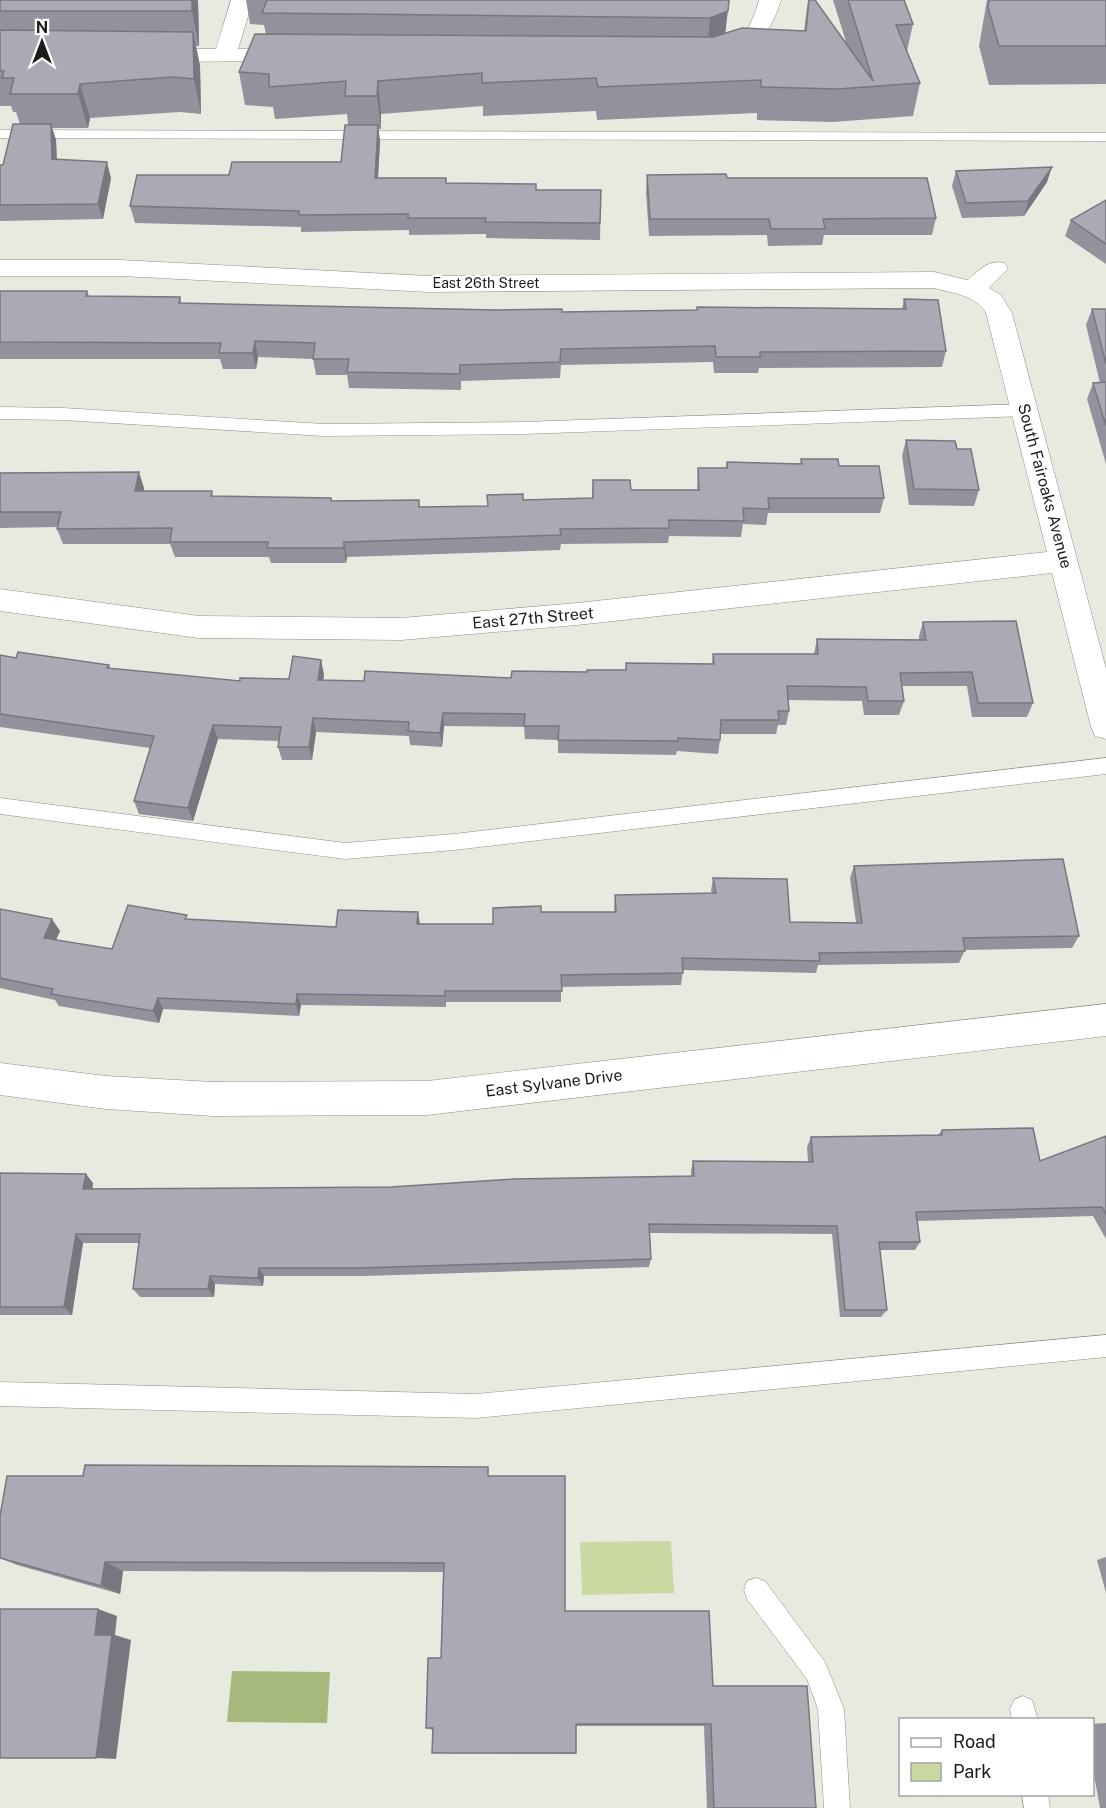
<svg xmlns="http://www.w3.org/2000/svg" width="1106" height="1808" font-family="'Public Sans',sans-serif">
<style>
.green{fill:#c9d9a1}
.water{fill:#a6b87c}
.lines{fill:none;stroke-linecap:round;stroke-linejoin:round}
.service-casing{stroke:#8c8f85;stroke-width:1}
.minor-casing{stroke:#8c8f85;stroke-width:1}
.service{fill:#fff;fill-rule:evenodd}
.minor{fill:#fff;fill-rule:evenodd}
.wall{fill:#92929c}
.shaded-wall{fill:#77777f}
.building{fill:#aaaab5;stroke:#77777f;stroke-width:1.5}
.labels{text-anchor:middle;dominant-baseline:central;stroke-width:4.5;stroke-linejoin:round;paint-order:stroke}
.far-street-label{font-size:14px;fill:#1a1c18;stroke:#fff}
.street-label{font-size:16px;fill:#1a1c18;stroke:#fff}
</style>
<rect width="100%" height="100%" fill="#e7ebdf"/>
<path class="green" d="M671,1541L674,1593L582,1595L580,1542Z"/>
<path class="water" d="M232,1671L330,1672L327,1723L227,1722Z"/>
<g class="lines">
<g class="service-casing">
<path id="service" d="M0,130L1106,133V141L0,138Z
M1026,404L1034,410L1026,416L523,434L324,436L63,420L0,419V407L63,408L324,424L523,422Z
M1106,758V774L454,850L345,859L0,814V798L345,843L454,834Z
M1106,1335V1357L476,1418L0,1406V1382L476,1394Z
M756,1578L765,1581L825,1662L844,1709L850,1808H824L818,1709L807,1679L747,1599L744,1590L747,1581Z
M1023,1696L1032,1700L1038,1720H1012L1010,1709L1014,1700Z
M1022,1794H1048L1050,1808H1024Z"/>
</g>
<g class="minor-casing">
<path id="minor" d="M231,0H253L238,49H290L298,51L301,56L298,61L152,62L144,60L141,55L144,50L152,48L216,49Z
M759,0H781C773,27 751,68 716,60L713,55C718,48 726,46 734,42C749,32 754,17 759,0Z
M0,260H121L429,276L934,272L967,280C980,270 988,259 1005,263L1008,269L989,288L1001,295L1012,313L1106,669V739L1095,736L1091,727L1052,573L577,625L401,640L199,638L0,611V589L199,616L401,618L577,603L1047,552L986,313C976,295 952,293 934,288L429,292L121,276H0Z
M1106,1004V1036L427,1115L213,1116L106,1109L0,1095V1063L106,1076L213,1082L427,1081Z"/>
</g>
<use href="#service" class="service"/>
<use href="#minor" class="minor"/>
</g>
<path class="wall" d="M0,0H198L199,46H196L200,66L201,114L180,112L90,118L88,128H52L56,140L57,159L111,178L103,219L0,221V165H3L20,124L16,112H13L11,106H0Z
M246,0H729L725,33L804,31L808,0L846,42L833,0H904L913,24L907,51L920,83L913,116L833,122L757,120V113L597,120L596,111L483,116V106L381,114V129H378L380,141L378,178L536,190H601L600,240L486,238V234L409,235V230L301,232V227L135,223L130,206L229,175L341,162L348,125L347,114L275,119L273,107L245,105L239,72L266,34L264,25L250,24Z
M987,0H1106V84L989,85L979,46Z
M956,171L1047,182L1024,216L962,218L952,186Z
M647,175L727,178L936,218L932,235H824L822,245L768,246L767,235L649,236L646,192Z
M1106,200V264L1065,236L1071,220Z
M0,291H87L89,296L180,297L182,304L562,312L902,309L904,299L946,351L942,367L759,368L758,373H714L713,362L561,365L560,378L461,381V390L349,388L347,375H316L313,359L258,357L256,369H223L220,359H0Z
M1092,309H1106V464L1087,399L1093,383H1100L1086,325Z
M906,440L957,449L979,490L974,506L909,505L902,456Z
M801,459L839,466L884,498L880,513H768L766,525L743,524L741,537L669,536L668,543L561,544L560,550L347,557L346,563H271L269,557H175L170,544H63L57,529L58,527L0,528V473L144,488L143,491H212L213,496L331,498L332,501L420,507L488,506L523,500L592,498L593,480L631,490H697L698,468H726L727,462L800,464Z
M923,622L1033,703L1027,717H972L967,686H902L904,701L899,715H864L862,701L788,700L789,711L786,725H778L776,734H721L718,754L677,751L676,755L558,753V740L525,739L524,727L444,726L442,747L410,745L409,736L316,732L312,760H282L278,747L279,741L218,739L193,821L139,814L134,801L150,748L0,727V655L16,658L109,665L110,668L240,681L289,679L321,660L324,675L323,680L364,681L511,678L712,664L713,654H814L817,639L919,640V636Z
M854,866L1079,936L1072,948L965,950L959,963L818,965L816,973L683,970L681,985L561,987V1002H446V1007L301,1005L299,1016L163,1009L159,1023L59,1006L55,1000L0,988V909L60,931L56,940L112,949L189,920L336,927L420,924H493L541,912H614L615,895L712,893L711,891L713,878L790,922L856,923L850,878Z
M942,1130L1040,1161L1106,1136V1239L1093,1216L917,1221L920,1242L915,1250H880L887,1310L881,1317H840L832,1234L649,1233L651,1259L649,1267L364,1276H264L263,1286L215,1284L214,1297H140L133,1289L139,1243H83L72,1315H0V1173L93,1183L92,1189L391,1187L691,1176V1171L693,1161L808,1162L807,1147L811,1137L938,1135Z
M490,1476L565,1611L713,1686L816,1808H707L704,1726H576V1753L575,1754L432,1753L433,1730L426,1728L441,1658L443,1572L123,1571L120,1594L17,1565L0,1558V1516Z
M1106,1557V1593L1097,1560Z
M1106,1723V1808H1100L1092,1764V1724Z"/>
<path class="shaded-wall" d="M192,0H198L199,46L192,11Z
M729,0L724,44L707,52L710,18Z
M193,32L200,66L201,114L194,79Z
M378,81L381,114V129L377,96Z
M80,84L90,118L88,128L78,94Z
M51,124L56,140L57,175L52,159Z
M378,125L380,141L377,194L375,178Z
M107,162L111,178L103,219L98,204Z
M1052,167L1047,182L1024,216L1028,201Z
M255,341L258,357L256,369L253,353Z
M139,472L144,488L140,506L135,491Z
M344,542L347,557L346,563L344,548Z
M321,660L324,675L321,694L318,680Z
M443,713L444,726L442,747L440,733Z
M313,718L316,732L312,760L309,747Z
M213,725L218,739L193,821L188,808Z
M418,912L420,924L419,937L417,924Z
M52,919L60,931L51,950L44,938Z
M297,994L301,1005L299,1016L296,1004Z
M158,998L163,1009L159,1023L153,1011Z
M86,1174L93,1183L91,1198L83,1189Z
M76,1234L83,1243L72,1315L64,1307Z
M259,1268L264,1276L263,1286L258,1278Z
M210,1276L215,1284L214,1297L208,1289Z
M105,1562L123,1571L120,1594L101,1586Z
M98,1609L117,1616L115,1635L131,1640L116,1759L96,1758L95,1635Z"/>
<path class="building" d="M0,0H192V11H0Z
M267,0H729L728,11L710,18L262,13Z
M809,0H815L873,81L848,0H904L913,24L896,25L920,83L838,89L761,87V80L598,87L596,78L482,83V73L378,81L377,96H345L346,81L269,87V74L239,72L255,34L713,37L742,28L806,31Z
M989,0H1106V46H999L988,7Z
M0,30L193,32L194,79L172,77L80,84L78,94H10L14,78H2L4,71H0Z
M13,124H51L52,159L107,162L98,204L0,205V165H3Z
M345,125H378L375,178H446V183L536,184V190H601L600,223L485,222L486,218H408V214L299,215V211L130,206L137,175H229L232,162H341Z
M1052,167L1028,201L966,203L956,171Z
M726,174L727,178H927L936,218L823,219L825,229H771L769,219H650L647,175Z
M1106,200V244L1071,220Z
M0,291H87L86,296L180,297L179,303L496,310L562,309V312L697,310V307L906,309L904,299L938,300L946,351L760,352V357H716L715,346L561,349L560,362L460,365V374L347,372L349,359H313L315,343L255,341L253,353H219L221,343L0,342Z
M1092,309H1106V364Z
M1106,382V426L1093,383Z
M906,440L955,441L957,449H971L979,490L914,489Z
M801,459H838L839,466H879L884,498H768L769,509L743,508L744,521L669,520V528L560,529L561,535L344,542V548H267L268,542H170L172,528L57,529L61,512H0V473L139,472L135,491H212L211,496L331,498V501L419,500V507L488,506L487,495L523,494V500L593,498V480H630L631,490H699L698,468H727V462L802,464Z
M1016,621L1033,703H978L972,672L900,673L904,701H868L866,687L787,686L789,711H778L779,720H721L720,740L678,738V741L558,740L559,726H524L525,714L443,713L440,733L408,731L409,722L313,718L309,747H278L281,727L213,725L188,808L134,801L154,736L0,714V655L16,658L18,652L109,665L107,668L240,681V678L289,679L293,656L321,660L318,680L364,681L365,671L511,678L512,671L587,672V670H626V663L714,664L713,654H818L817,639L926,640L923,622Z
M1063,859L1079,936L963,938L965,951L819,953L820,961L682,958L683,973L561,975L562,991H445V996L297,994L296,1004L158,998L153,1011L51,994L53,989L0,978V909L52,919L44,938L112,949L128,905L187,915L185,919L336,927L338,910L418,912L417,924H493V908L541,906V912H616L615,895L716,893L713,878L787,879L790,922L862,923L854,866Z
M1033,1128L1040,1161L1106,1136V1214L1102,1207L916,1212L920,1242H879L887,1310H845L837,1226L649,1224L651,1259L360,1268H259L258,1278L210,1276L208,1289H133L140,1234H76L64,1307H0V1173L86,1174L83,1189L391,1187L514,1179L694,1176L693,1161L813,1162L811,1137L942,1135V1130Z
M85,1465L488,1467V1476H565V1611H709L713,1686H807L816,1808H714L711,1724H576V1753H432L433,1728H426L428,1658H441L444,1563L105,1562L101,1586L0,1558V1516L7,1476H83Z
M0,1609H98L95,1635H112L96,1758H0Z"/>
<g class="labels">
<g class="far-street-label">
<text x="486" y="283">East 26th Street</text>
</g>
<g class="street-label">
<text transform="translate(1045 486) rotate(75)">South Fairoaks Avenue</text>
<text transform="translate(533 618) rotate(-5)">East 27th Street</text>
<text transform="translate(554 1083) rotate(-7)">East Sylvane Drive</text>
</g>
</g>
<rect x="899" y="1718" width="195" height="78" fill="#ffffff" stroke="#a3a4a3" stroke-width="1.5"/>
<rect x="911" y="1738" width="30" height="9" fill="#ffffff" stroke="#a3a4a3" stroke-width="1.5"/>
<text x="953" y="1748" font-size="18" fill="#1a1c18">Road</text>
<rect x="911" y="1763" width="30" height="18" fill="#c9d9a1" stroke="#a3a4a3" stroke-width="1.5"/>
<text x="953" y="1778" font-size="18" fill="#1a1c18">Park</text>
<g transform="translate(42 42)" stroke="#ffffff" stroke-width="4.5" paint-order="stroke">
<path d="M0-4.5L10 22L0 15L-10 22Z" fill="#1a1c18"/>
<text y="-9" font-size="16" font-weight="bold" text-anchor="middle" fill="#1a1c18">N</text>
</g>
</svg>
